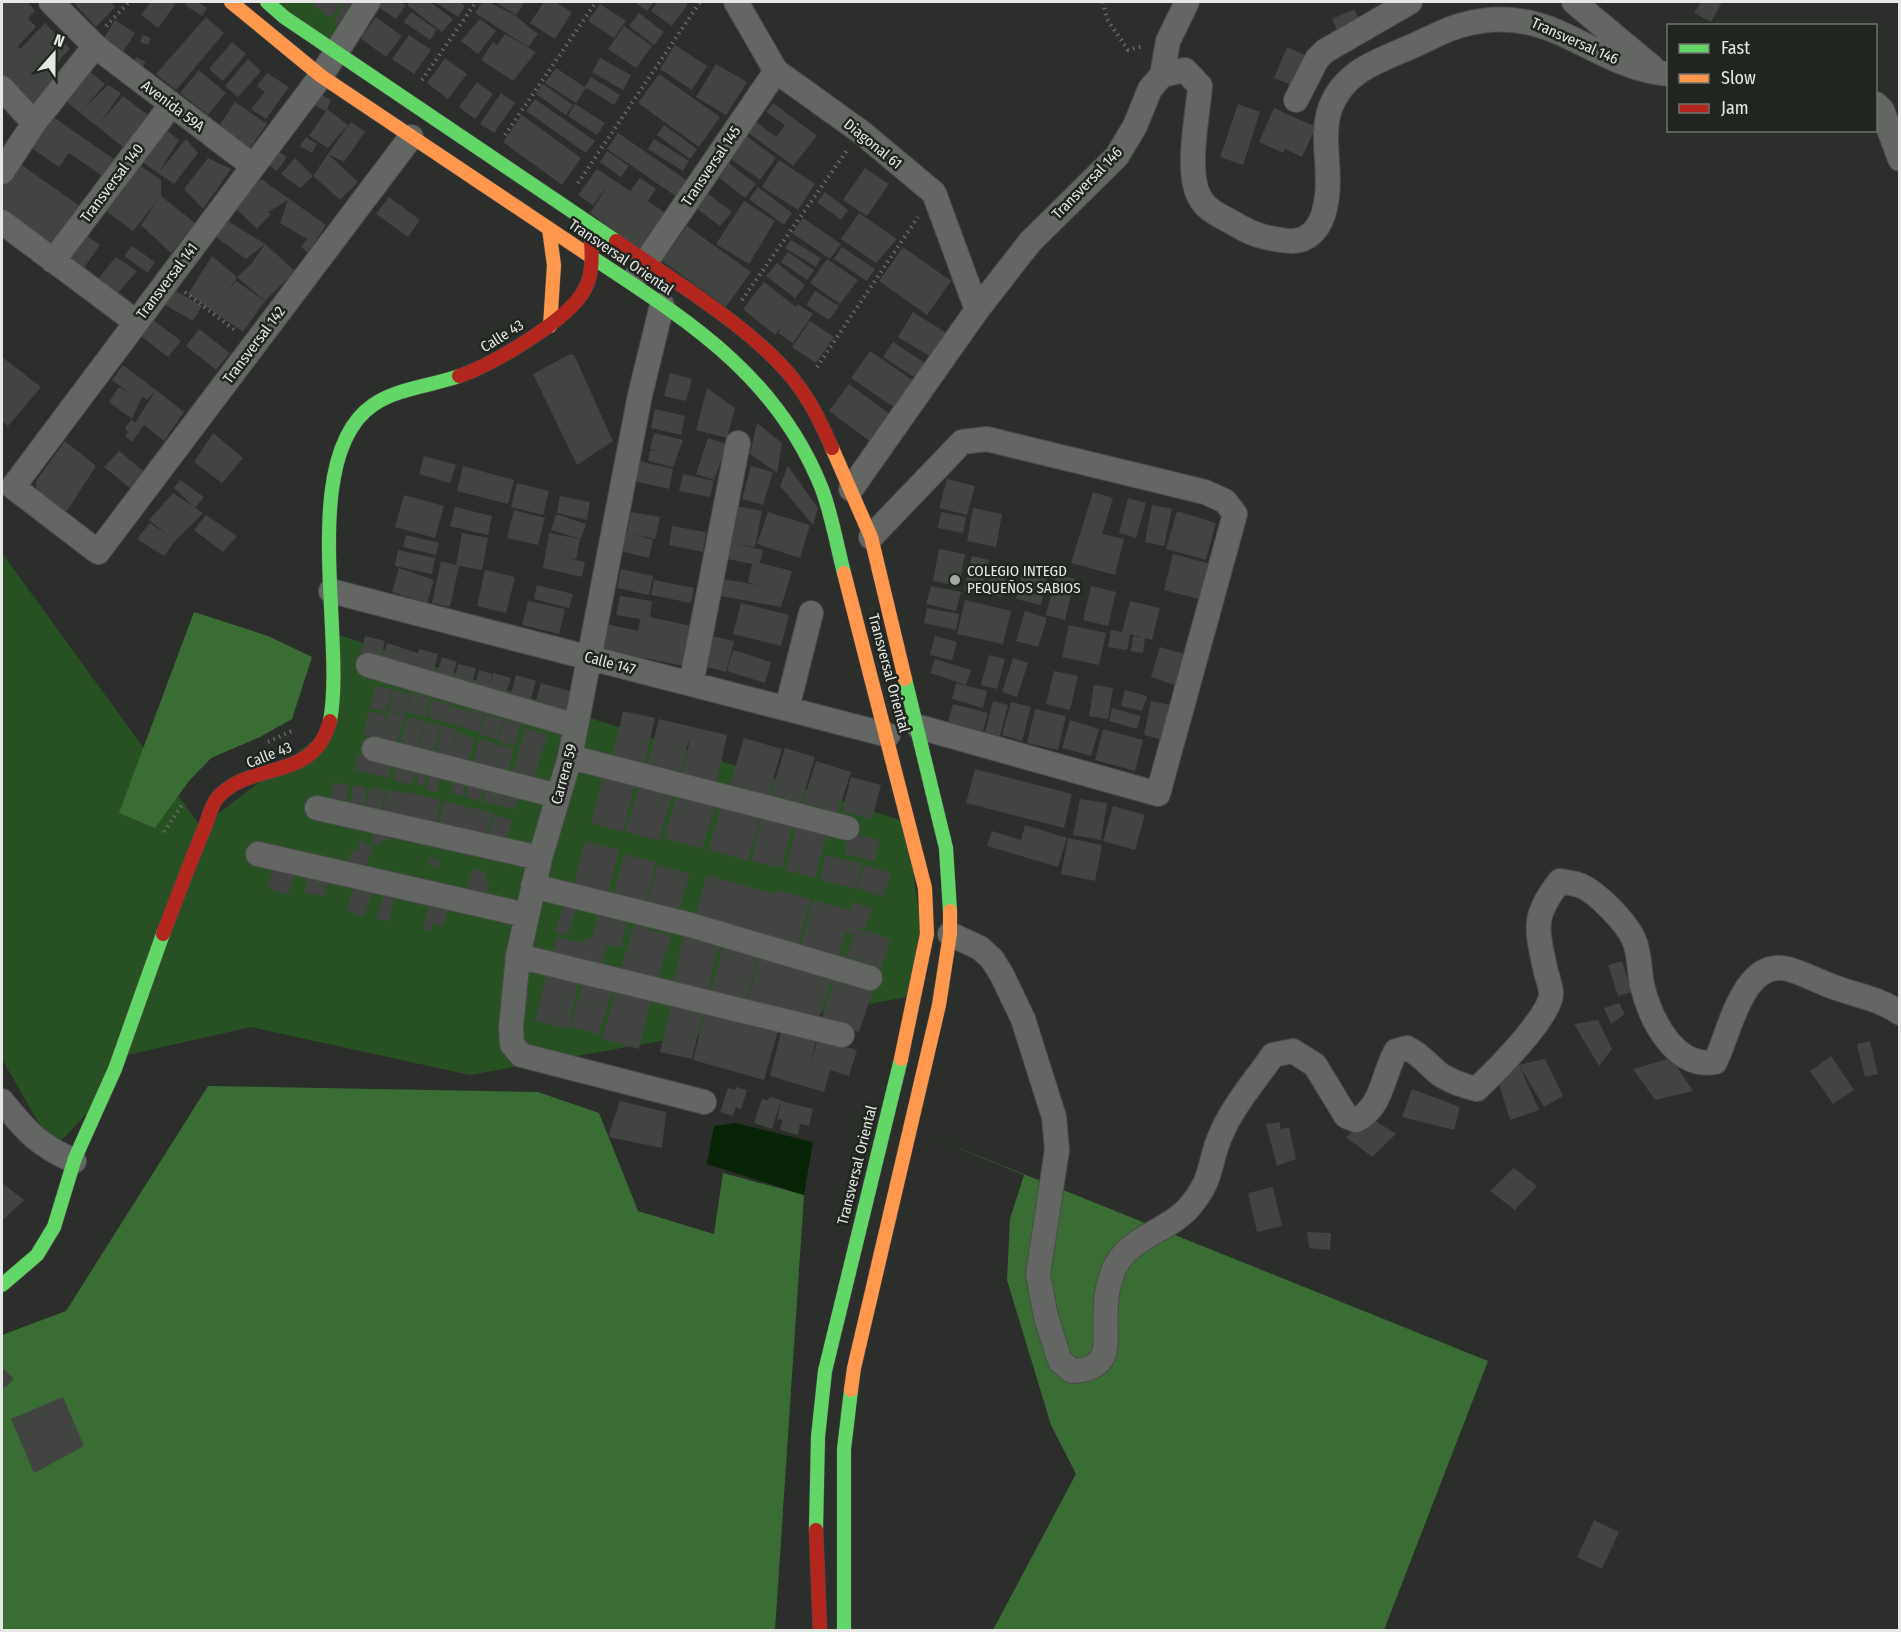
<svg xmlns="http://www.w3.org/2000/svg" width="1901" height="1632" font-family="'Fira Sans Condensed',sans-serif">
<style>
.green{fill:#285123}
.forest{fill:#3a6d34}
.water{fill:#082406}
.building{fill:#414441}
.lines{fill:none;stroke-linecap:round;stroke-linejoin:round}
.street-casing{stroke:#4a4c4a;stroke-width:26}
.fast-casing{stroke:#4a4c4a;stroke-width:15}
.slow-casing{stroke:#4a4c4a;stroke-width:15}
.jam-casing{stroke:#4a4c4a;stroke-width:15}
.path{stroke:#686a68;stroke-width:4;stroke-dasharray:1.5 4.5;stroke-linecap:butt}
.street{stroke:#646663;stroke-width:24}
.fast{stroke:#63d668;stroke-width:14}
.slow{stroke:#ff974d;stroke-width:14}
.jam{stroke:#b3261e;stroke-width:14}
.poi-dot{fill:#a4a7a3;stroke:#20251f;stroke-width:2}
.labels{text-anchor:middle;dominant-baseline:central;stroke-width:5;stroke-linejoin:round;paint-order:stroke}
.street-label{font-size:15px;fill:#e5e8e4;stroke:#20251f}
.poi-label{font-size:15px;fill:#e5e8e4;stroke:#20251f;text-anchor:start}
</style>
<rect width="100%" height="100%" fill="#2b2e2a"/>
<path class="green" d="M275,2H368L336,47Z
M2,553L201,827L324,732L330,632L906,822L922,935L913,996L470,1075L251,1027L123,1056L109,1089L65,1137L58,1141L42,1129L2,1059Z"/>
<path class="forest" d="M194,612L268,636L312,657L292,719L260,737L211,758L189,781L155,828L119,813Z
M208,1086L538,1092L599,1113L638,1211L714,1234L723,1173L804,1195L775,1630H2V1335L66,1311Z
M924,1134L1488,1361L1384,1630H993L1076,1474L1051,1425L1007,1280L1010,1219L1024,1175Z"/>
<path class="water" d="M735,1123L813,1142L804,1195L707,1164L714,1126Z"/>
<path class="building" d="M2,2H28L35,11L28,18L36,27L18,46L20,49L45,23L70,49L60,59L52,84L31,106L2,74Z
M73,2H111L115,7L96,27Z
M151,2L176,3L158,28L141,15Z
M187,2H197L207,8L202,16L185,5Z
M316,2H342L331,18L313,6Z
M345,2H357L342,25L334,20Z
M375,2H400L406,5L396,19L374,4Z
M410,2H430L453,19L442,32L407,5Z
M435,2H459L465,6L458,17Z
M482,2H489L513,14L538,34L528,47L475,13Z
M495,2H521L524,3L516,15Z
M544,2H555L572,12L555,39L530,23Z
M634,2H654L647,11Z
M657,2H684L688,4L672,26L651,11Z
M1701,2H1722L1711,22L1694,13Z
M600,4L626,21L614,38L588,21Z
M1354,9L1363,28L1341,39L1332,19Z
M411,12L437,30L430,40L404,22Z
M639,13L664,32L654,45L629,26Z
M206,17L224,33L176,90L156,74Z
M376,17L402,36L386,57L360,38Z
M480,19L496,31L478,54L461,41Z
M115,20L135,33L119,58L99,46Z
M624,26L652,46L636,68L608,49Z
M505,34L536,52L513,81L481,60L493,42L497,45Z
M143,35L151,38L148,45L140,42Z
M409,35L431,50L414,74L392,59Z
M232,42L246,54L223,81L209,69Z
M675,45L707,66L692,90L660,69Z
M1287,47L1305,55L1292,85L1274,78Z
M136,57L146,62L140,72L131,67Z
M445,58L467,74L448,99L427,83Z
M600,58L631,75L623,90L592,72Z
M248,59L261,71L238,97L225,86Z
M716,64L747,82L726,115L696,97Z
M556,68L586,88L576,103L545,83Z
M88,70L105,84L84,108L108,85L121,93L100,123L123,96L157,122L129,152L63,99Z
M199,70L226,93L208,115L180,93Z
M267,73L289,87L266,119L251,109L265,92L257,86Z
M659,74L720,117L699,147L638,103Z
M591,77L620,95L614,105L585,87Z
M477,82L493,94L475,119L459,107Z
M543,84L573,105L566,115L536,94Z
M501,93L515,103L494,133L480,124Z
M320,94L331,100L327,109L348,125L328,148L309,136L326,111L315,106Z
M535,99L595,141L586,153L526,111Z
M235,102L267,124L245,155L214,133Z
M773,103L817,136L793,166L747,132L755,121L776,137L785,125L766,112Z
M575,104L605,123L597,135L568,116Z
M1238,104L1260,112L1243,165L1220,157Z
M1274,108L1316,127L1302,157L1285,149L1283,153L1259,142Z
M522,115L581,158L562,185L503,142Z
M52,116L121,164L108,180L69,153L59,167L30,147Z
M351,122L365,132L344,162L328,154Z
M664,125L697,149L690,159L657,135Z
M161,126L179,140L159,172L186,139L198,153L174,184L138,159Z
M618,133L688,181L677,197L607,149Z
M744,134L776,158L760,180L727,156Z
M306,137L317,144L312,153L300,146Z
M654,139L689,161L683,171L648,149Z
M272,147L287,157L277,171L263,161Z
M607,151L629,166L621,177L600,162Z
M328,154L358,182L340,200L313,176Z
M208,158L231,169L203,209L184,189Z
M295,158L313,176L300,188L281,174Z
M722,158L756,184L745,198L711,171Z
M779,160L815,184L798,210L762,187Z
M19,163L84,209L52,246L2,210V187Z
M136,163L161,180V196L195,223L171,253L141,225L157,201L133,231L102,208Z
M865,168L889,184L867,216L843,200Z
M597,169L630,191L640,178L656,189L648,201L671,217L645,253L590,213L608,185L593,205L578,195Z
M261,179L326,225L308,253L301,247L307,239L280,223L288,200L268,212L271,214L257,229L232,205L244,191Z
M758,187L792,213L784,225L749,199Z
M704,191L732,212L720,226L693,206Z
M825,192L848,210L841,220L817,202Z
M389,197L420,220L408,237L376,214Z
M744,201L775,221L749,264L716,244Z
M859,213L897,239L876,263L841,239Z
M223,218L265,244L246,259L212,234Z
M803,218L841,244L830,259L792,233Z
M687,226L751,272L726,307L662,261Z
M81,232L100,245L78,276L59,262Z
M791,240L821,258L816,267L785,248Z
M265,244L295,271L265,301L237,277L252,263Z
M132,246L155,262L148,273L124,256Z
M842,247L875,269L867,281L834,259Z
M903,247L951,281L927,315L879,281Z
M788,252L814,270L807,280L781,262Z
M212,256L237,277L229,290L236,281L265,301L243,332L188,294Z
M116,257L137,271L113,299L93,285Z
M827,259L858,280L840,304L810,283Z
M777,263L805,285L795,298L766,276Z
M764,282L796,307L798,304L813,314L793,343L778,333L784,324L775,335L743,309Z
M174,290L202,306L193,321L165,305Z
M815,291L839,306L829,320L806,305Z
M913,312L948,334L933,358L898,337Z
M153,320L181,341L168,357L141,336Z
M810,321L834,337L816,363L792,347Z
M199,329L230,353L216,370L186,346Z
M893,342L925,363L915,378L883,357Z
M870,351L914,381L895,408L851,378Z
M570,354L574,355L613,441L577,465L533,374Z
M2,357L41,387L8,426L2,421Z
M123,365L156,390L147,400L142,397L132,419L109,402L119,387L130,394L112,380Z
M670,373L692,379L686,401L664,396Z
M849,384L891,415L871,442L829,411Z
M707,388L735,408L727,438L696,430Z
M156,390L184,412L164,441L144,425L132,442L125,436L128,432L125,428L132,419L135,423Z
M655,409L685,416L681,435L651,428Z
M757,423L782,443L777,473L750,454Z
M213,433L243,458L222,483L194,462Z
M654,433L683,440L673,467L648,461L650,450L663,452L650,449Z
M708,438L727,444L714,480L696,474Z
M65,441L96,466L65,514L36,495V481Z
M119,451L143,471L130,488L104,467Z
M424,456L456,465L450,483L419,474Z
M639,461L673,469L669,489L634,481Z
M463,466L514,480L508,504L457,491Z
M751,466L773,472L763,505L742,499Z
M788,466L818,508L813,525L780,486Z
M683,474L714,481L710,497L679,491Z
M947,479L975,486L967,515L939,508Z
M180,480L204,497L195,508L174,488Z
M517,483L549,491L543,515L511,507Z
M1093,492L1113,498L1102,534L1124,539L1115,575L1071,563Z
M173,493L203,513L175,541L164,556L137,539L150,523L168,535L149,520Z
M404,495L444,506L435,538L395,527Z
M560,496L590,502L587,520L557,513Z
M1128,498L1146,503L1136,538L1119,533Z
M1152,505L1172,509L1164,546L1145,542Z
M736,506L762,511L755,547L737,544L763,550L760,563L792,571L781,607L710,594L713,577L757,585L748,582L752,564L723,558Z
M455,507L492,516L488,535L450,526Z
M973,508L1002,514L996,547L967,541Z
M514,510L545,518L538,545L507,538Z
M1177,511L1216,523L1206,560L1166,549Z
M631,512L660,517L655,539L634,534L653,540L649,558L616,550L621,532L627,533Z
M768,512L810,525L800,558L757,544Z
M941,512L966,517L963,533L938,528Z
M556,514L586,524L581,539L551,530Z
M206,515L237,536L223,552L194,530Z
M672,526L706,532L703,552L669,545Z
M462,533L488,538L482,570L459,566L450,607L432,603L441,561L456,565Z
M549,533L580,539L576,559L564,557L585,562L582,577L543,568Z
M406,535L439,543L436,555L403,547Z
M939,549L965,554L959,586L933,581Z
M398,550L435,558L432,574L395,566Z
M1173,554L1211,564L1202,600L1164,590Z
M972,556L989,560L980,595L964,590Z
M993,563L1008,566L1002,597L987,594Z
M399,568L434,580L427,603L392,592Z
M621,569L653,576L649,595L617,588Z
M485,570L515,577L506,613L477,606Z
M1023,570L1047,576L1041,605L1016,599Z
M1056,574L1075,579L1065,620L1046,615Z
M654,580L694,588L691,603L651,595Z
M537,585L573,594L569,608L534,599Z
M931,586L961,592L956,611L926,604Z
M1091,586L1116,592L1108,626L1083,620Z
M620,596L652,601L650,617L696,627L688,667L601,649L606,624L638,631L640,619L616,615Z
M965,600L1011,611L1003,644L957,634Z
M528,601L565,609L559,634L522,625Z
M1130,601L1160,608L1152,640L1145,638L1143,653L1131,651L1133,636L1143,638L1130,634L1127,650L1108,647L1111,630L1122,632Z
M741,603L789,615L781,646L733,634Z
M927,608L959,614L956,630L924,623Z
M1025,611L1047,618L1038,647L1016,641Z
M1069,625L1106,633L1099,665L1062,657Z
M365,636L385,641L379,665L359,661Z
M711,636L734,641L726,672L704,666Z
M935,636L957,642L952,660L930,655Z
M387,643L418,653L419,649L438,654L432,678L380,666Z
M1160,647L1184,654L1175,685L1151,677Z
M733,650L771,662L765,683L727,671Z
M989,655L1005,659L997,689L981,685Z
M442,657L457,662L450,683L435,679Z
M1013,658L1028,663L1017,697L1002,692Z
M935,659L971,670L966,685L930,673Z
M458,664L476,668L471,689L453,684Z
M479,670L492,674L490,685L493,673L511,678L504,699L474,689Z
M1054,671L1078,676L1070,710L1046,704Z
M516,675L536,681L529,706L509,700Z
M541,683L577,693L572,714L535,704Z
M956,683L987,691L983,708L952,699Z
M1094,685L1113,688L1108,719L1089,716Z
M375,686L392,689L386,711L370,708Z
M393,690L410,694L406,715L389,711Z
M1125,690L1147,696L1142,711L1121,706Z
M412,693L430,698L425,717L407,712Z
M432,700L452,705L451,714L453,707L469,711L468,718L471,709L484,713L478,732L428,717Z
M993,701L1008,705L1000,736L985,732Z
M1151,701L1176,706L1168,741L1144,735Z
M1011,702L1031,707L1022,741L1002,735Z
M953,704L988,713L983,731L948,722Z
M1112,708L1141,716L1137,729L1109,721Z
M1035,709L1066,716L1058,750L1027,743Z
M368,711L385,714L382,732L388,712L405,716L397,743L364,735Z
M623,711L655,718L644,766L612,759Z
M485,714L503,720L497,740L479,734Z
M408,716L425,721L417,748L400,743Z
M659,719L727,735L717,781L683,774L691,733L680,774L647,766Z
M504,720L521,724L515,746L498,742Z
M1070,720L1099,729L1091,756L1062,748Z
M426,721L441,725L433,752L419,748Z
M442,726L457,729L452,753L458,733L475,739L469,761L436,752Z
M525,728L547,734L535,777L513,771Z
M1103,729L1143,740L1135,771L1095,760Z
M744,738L782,749L768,796L730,784Z
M479,739L495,743L492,756L496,744L514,749L507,773L474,761Z
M785,748L815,757L801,803L771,794Z
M358,754L392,763L388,778L354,770Z
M816,761L851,772L838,813L803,802Z
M397,763L416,768L412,785L393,780Z
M975,769L1072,794L1064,828L966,803Z
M420,770L428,772L424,786L416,784Z
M604,771L636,779L623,832L591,823Z
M429,774L440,776L437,792L427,790Z
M455,775L467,778L463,796L451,793Z
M851,777L881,785L872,819L842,811Z
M641,779L674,788L659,841L625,831Z
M470,780L485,783L480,801L465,797Z
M334,782L350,786L346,801L331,797Z
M487,784L505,789L501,807L483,802Z
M353,785L367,787L364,806L350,803Z
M371,787L386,791L381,813L365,809Z
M507,789L519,793L514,810L502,806Z
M387,790L402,793L403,791L440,800L436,823L383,812Z
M678,792L716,803L702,849L664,838Z
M1080,799L1107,803L1101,840L1073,835Z
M444,801L493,813L487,836L438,825Z
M721,806L760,817L748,861L709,850Z
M1113,806L1145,815L1135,850L1103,841Z
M495,815L512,820L506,841L489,836Z
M762,816L793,824L782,868L751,861Z
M377,823L393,827L389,841L381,840L380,846L371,844Z
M798,823L828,832L815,878L785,870Z
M1025,825L1067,838L1058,867L987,846L992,831L1021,840Z
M849,833L880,840L875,861L845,854Z
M1068,838L1102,845L1095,881L1061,874Z
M360,840L373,848L366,867L360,865L358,870L347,867L352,849L357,852Z
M585,841L619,850L607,897L573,888Z
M624,854L656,862L645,906L613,898Z
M826,855L862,864L856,889L820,880Z
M426,858L440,860L439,868L431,867Z
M275,864L296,870L288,895L272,890L268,884Z
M658,865L690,874L678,915L646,906Z
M865,865L891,873L883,897L857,888Z
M473,870L485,871V880L490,882L483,901L464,894Z
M310,872L329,878L324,896L304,893Z
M707,875L776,894L777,890L811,899L798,945L694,920Z
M355,884L373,890L364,917L346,910Z
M384,893L395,896L389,922L376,918Z
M813,900L850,910L852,902L872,908L865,928H857L891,939L881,968L846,956L854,934L846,932L839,955L801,945Z
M564,903L577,907L567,936L555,932Z
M436,904L449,907L443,926L433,923L431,931L423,929L429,907L435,908Z
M598,915L627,923L621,948L608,945L602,964L581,958L580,963L552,957L557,937L584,943L586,938L591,939Z
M634,925L671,936L658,979L621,968Z
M683,937L719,946L708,991L673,983Z
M723,947L758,957L746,1001L711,991Z
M760,957L832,977L818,1022L747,1001Z
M1622,961L1632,992L1618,996L1608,965Z
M836,975L874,988L859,1032L821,1020Z
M546,976L578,983L568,1029L535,1021Z
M583,983L612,992L599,1035L570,1026Z
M615,992L651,1001L639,1049L602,1039Z
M1619,1003L1625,1014L1611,1024L1604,1008Z
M671,1005L703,1013L692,1059L660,1052Z
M705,1013L778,1031L764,1080L693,1060Z
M1598,1020L1612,1049L1599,1066L1574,1024Z
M781,1032L816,1040L811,1062L818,1038L857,1050L849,1076L830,1070L824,1092L770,1076Z
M1870,1041L1878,1074L1865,1077L1857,1044Z
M1831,1056L1854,1090L1833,1104L1810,1071Z
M1671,1058L1693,1091L1655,1100L1633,1069Z
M1545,1059L1563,1096L1544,1107L1519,1065L1539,1110L1510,1120L1497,1078L1519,1065Z
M736,1087L747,1090L741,1109L736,1107L733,1116L720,1112L728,1088L735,1090Z
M1412,1089L1460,1107L1454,1130L1402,1117Z
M770,1097L781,1100L772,1129L754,1123L762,1099L767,1100Z
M620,1101L666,1112L662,1148L608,1137Z
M781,1101L813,1109L809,1126L800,1124L798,1135L780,1130L782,1120L777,1119Z
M1369,1117L1396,1134L1372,1157L1346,1137Z
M1280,1122V1129L1289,1127L1296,1159L1277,1166L1266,1124Z
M1514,1168L1537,1186L1515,1210L1490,1191Z
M2,1183L24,1200L2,1221Z
M1273,1187L1282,1226L1257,1232L1248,1193Z
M1307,1232L1331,1233L1330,1250L1309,1248Z
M2,1367L14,1379L2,1390Z
M63,1397L84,1446L34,1473L11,1419Z
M1594,1520L1619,1532L1602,1569L1577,1557Z"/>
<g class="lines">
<g class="street-casing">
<path id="street" d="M51,2L95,46L253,166
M368,2L321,76L13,487L98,552L411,137
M736,2L776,71L861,132L934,193L977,310
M1574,2L1652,67
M1162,75L1168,41L1187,2
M2,88L34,123
M1296,100L1317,59L1325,51L1410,2
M1876,104L1882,110L1900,159
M2,172L34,123L95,46
M2,222L136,322
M53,261L171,105
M637,275L776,71
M662,305L640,395L570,757L540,858L518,956L511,1027L512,1044L521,1055L704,1102
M851,489L977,310L1030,242L1117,156L1135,126L1150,89L1162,75L1185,70L1200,86C1198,115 1185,173 1200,198C1206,209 1218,215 1228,220C1240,227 1251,234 1265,237C1281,240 1299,246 1312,233C1323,223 1325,209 1327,196C1331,166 1320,134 1331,106C1345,71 1378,61 1408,48C1427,40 1443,30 1462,25C1552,0 1589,66 1668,74
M871,537L962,442L987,439L1205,492L1225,501L1235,514L1158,794L919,727
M331,591L888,735
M368,665L576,726
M691,684L738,443
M787,708L811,613
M374,749L558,796
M570,757L847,828
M317,808L540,858
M258,854L526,915
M533,886L687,924L870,978
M950,934L980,948L992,959L1002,975L1023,1019L1054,1117L1057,1150L1038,1274L1046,1317L1060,1361L1072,1371C1117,1369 1103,1339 1106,1307C1106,1296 1109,1282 1113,1272C1126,1236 1170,1232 1191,1205C1213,1178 1208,1167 1219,1139C1231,1108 1254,1082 1273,1055L1293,1051L1315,1065L1346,1116L1356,1120C1382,1108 1383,1074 1396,1051L1407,1048C1422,1055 1429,1066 1441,1075C1452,1082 1464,1086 1477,1089C1494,1073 1551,1016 1551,994C1551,987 1548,979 1546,972C1537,930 1531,917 1560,881C1566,882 1573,883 1579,885C1596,891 1627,923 1634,940C1640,953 1639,971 1642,985C1650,1018 1674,1069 1715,1062C1729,1036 1742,957 1788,969C1803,973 1817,981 1831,986C1854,995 1879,998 1900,1013
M518,956L842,1035
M2,1101C26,1131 38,1145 74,1161"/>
</g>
<g class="fast-casing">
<path id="fast" d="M267,2L284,17L616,241
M587,254C685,319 776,373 822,489C832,516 837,546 844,573
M905,679L946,848L950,911
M330,721C346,640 297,457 373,405C398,388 431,386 459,376
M2,1285L37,1255L54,1227L75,1158L115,1069L163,934
M816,1530L818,1437L825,1371L901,1059
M844,1630V1449L851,1390"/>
</g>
<g class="slow-casing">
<path id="slow" d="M231,2L321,76L587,254
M549,229L554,265L550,326
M832,448L871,537L905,679
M844,573L925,888L927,934L901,1059
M851,1390L854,1368L939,1005L950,934V911"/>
</g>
<g class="jam-casing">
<path id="jam" d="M616,241C672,280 765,335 802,391C814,408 824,429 832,448
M459,376C491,366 570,319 585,289C593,273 592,257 591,239
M163,934C177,898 190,862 205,827C209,817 211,805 218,797C251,760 314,783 330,721
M816,1530L820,1630"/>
</g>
<path class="path" d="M1103,2L1107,19L1128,50L1144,46
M106,26L129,2
M422,80L476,2
M505,135L596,2
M578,183L700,2
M185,292L237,332
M742,300L848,149
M817,367L918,217
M268,742L294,730
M164,832L184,802"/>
<use href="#street" class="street"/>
<use href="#fast" class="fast"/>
<use href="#slow" class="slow"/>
<use href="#jam" class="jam"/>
</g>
<circle class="poi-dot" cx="955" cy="580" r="6"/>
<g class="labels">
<g class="street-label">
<text transform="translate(1575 41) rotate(24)">Transversal 146</text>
<text transform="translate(173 106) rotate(37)">Avenida 59A</text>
<text transform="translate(873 144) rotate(39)">Diagonal 61</text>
<text transform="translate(711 166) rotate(-56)">Transversal 145</text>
<text transform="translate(112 183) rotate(-53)">Transversal 140</text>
<text transform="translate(1087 183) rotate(-46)">Transversal 146</text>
<text transform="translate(621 257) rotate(34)">Transversal Oriental</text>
<text transform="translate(167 281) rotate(-53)">Transversal 141</text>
<text transform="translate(502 336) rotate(-32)">Calle 43</text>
<text transform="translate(254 345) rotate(-53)">Transversal 142</text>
<text transform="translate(610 663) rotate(15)">Calle 147</text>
<text transform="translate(889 673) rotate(75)">Transversal Oriental</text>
<text transform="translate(269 755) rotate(-21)">Calle 43</text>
<text transform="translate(564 774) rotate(-75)">Carrera 59</text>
<text transform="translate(857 1165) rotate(-76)">Transversal Oriental</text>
</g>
<g class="poi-label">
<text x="967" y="571">COLEGIO INTEGD<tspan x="967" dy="17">PEQUEÑOS SABIOS</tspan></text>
</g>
</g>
<rect width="1901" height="1632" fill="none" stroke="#e5e8e4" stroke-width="6"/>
<rect x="1667" y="24" width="210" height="108" fill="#20251f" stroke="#6f736e" stroke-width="1.5"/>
<rect x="1679" y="44" width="30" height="9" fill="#63d668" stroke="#6f736e" stroke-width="1.5"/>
<text x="1721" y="54" font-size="18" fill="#e5e8e4">Fast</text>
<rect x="1679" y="74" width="30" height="9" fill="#ff974d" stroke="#6f736e" stroke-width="1.5"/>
<text x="1721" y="84" font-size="18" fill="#e5e8e4">Slow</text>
<rect x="1679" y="104" width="30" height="9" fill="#b3261e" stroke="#6f736e" stroke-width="1.5"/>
<text x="1721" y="114" font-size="18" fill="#e5e8e4">Jam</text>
<g transform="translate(54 54) rotate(21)" stroke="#20251f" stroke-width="4.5" paint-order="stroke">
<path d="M0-4.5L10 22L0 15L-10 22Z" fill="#e5e8e4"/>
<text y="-9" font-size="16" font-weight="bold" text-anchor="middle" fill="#e5e8e4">N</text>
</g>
</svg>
